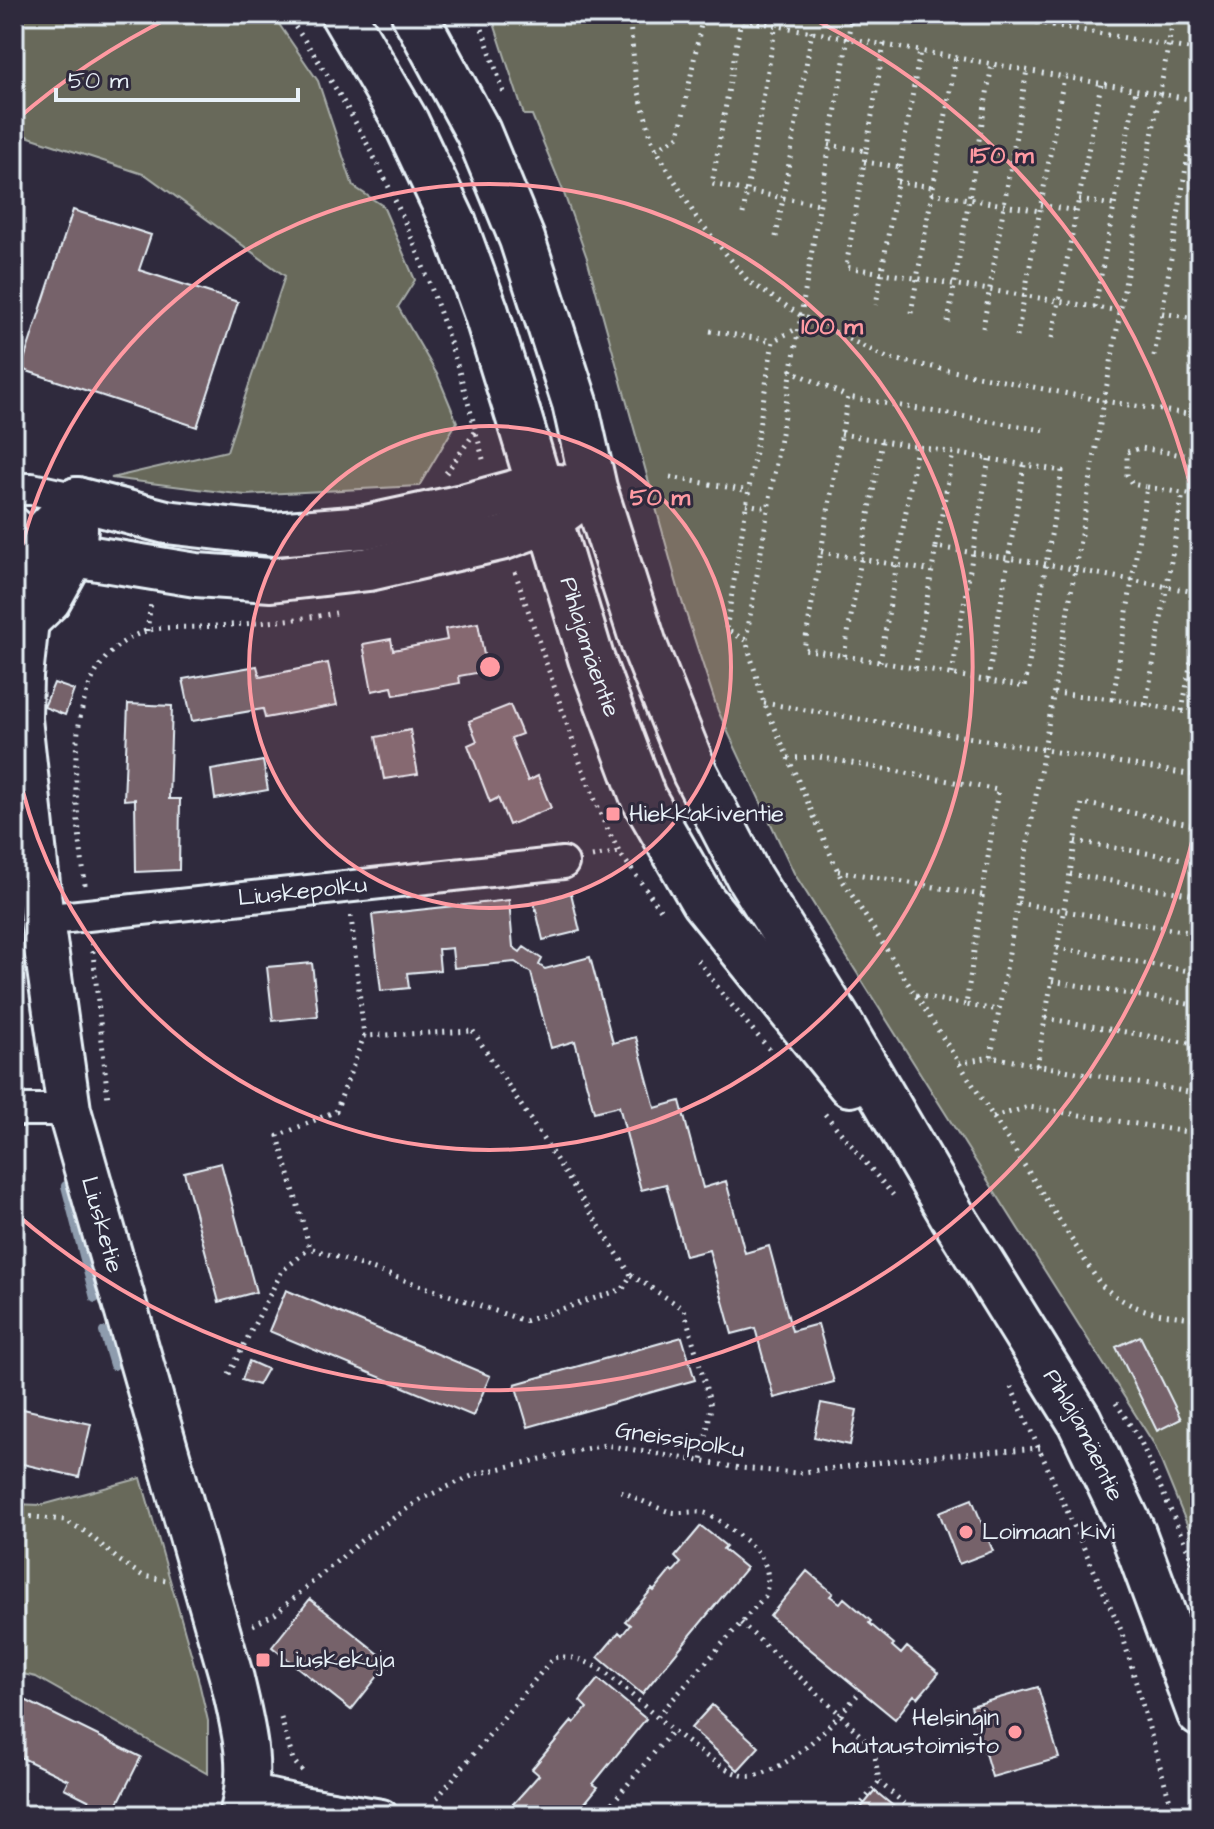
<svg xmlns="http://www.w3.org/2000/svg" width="1214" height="1829" font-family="'Architects Daughter',sans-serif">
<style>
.green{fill:#67695a;stroke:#a8ada9;stroke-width:2}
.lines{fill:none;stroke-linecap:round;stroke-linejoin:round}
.stream{stroke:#8e9cae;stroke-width:10}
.building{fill:#76626b;stroke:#e8f1f8;stroke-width:2}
.lane-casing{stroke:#e8f1f8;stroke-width:20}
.street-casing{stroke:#e8f1f8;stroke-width:36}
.secondary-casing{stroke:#e8f1f8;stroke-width:48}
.primary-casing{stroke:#e8f1f8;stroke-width:50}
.path{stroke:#e8f1f8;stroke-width:5;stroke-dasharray:2 6;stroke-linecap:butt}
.lane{stroke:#2f2a3d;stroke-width:14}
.street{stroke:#2f2a3d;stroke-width:30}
.secondary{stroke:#2f2a3d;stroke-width:42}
.primary{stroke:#2f2a3d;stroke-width:44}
.ring{fill:none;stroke:#ff9aa2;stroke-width:4}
.poi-dot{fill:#ff9aa2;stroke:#2f2a3d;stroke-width:3}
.labels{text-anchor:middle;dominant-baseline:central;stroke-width:6;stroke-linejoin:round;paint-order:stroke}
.street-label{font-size:24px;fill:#e8f1f8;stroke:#2f2a3d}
.poi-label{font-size:24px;fill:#e8f1f8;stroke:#2f2a3d;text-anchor:start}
.centre{fill:#ff9aa2;stroke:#2f2a3d;stroke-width:4}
.ring-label{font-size:24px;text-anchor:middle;font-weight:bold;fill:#ff9aa2;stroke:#2f2a3d;stroke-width:6;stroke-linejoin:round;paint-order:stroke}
</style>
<rect width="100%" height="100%" fill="#2f2a3d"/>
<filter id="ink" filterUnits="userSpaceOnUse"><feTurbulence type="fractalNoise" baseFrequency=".0125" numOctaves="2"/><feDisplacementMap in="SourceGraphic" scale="16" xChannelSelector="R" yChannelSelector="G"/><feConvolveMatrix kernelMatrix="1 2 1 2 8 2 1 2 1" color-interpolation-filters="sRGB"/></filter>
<g filter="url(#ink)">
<path class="green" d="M14,14H272L318,81L353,186L383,206L415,280L398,307L438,376L457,422L419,486L245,495L111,478L227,451L285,276L146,175L14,132Z
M491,14H1200V1556L1154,1444L794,873L718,711L680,595L587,258L562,188L532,115H524Z
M141,1478L198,1678L208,1721V1774L36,1677L14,1672V1504L42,1505Z"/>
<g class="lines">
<path class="stream" d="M66,1186L95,1298
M104,1332L114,1365"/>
</g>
<path class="building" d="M14,194L24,197L14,226Z
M73,210L151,235L139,270L238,302L197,427L21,369Z
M478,623L487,671L459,676L460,683L394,695L392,687L372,691L363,644L391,639L393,650L447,640L445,629Z
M328,663L337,705L265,718L263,709L192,721L183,679L257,666L260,677Z
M54,683L74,690L65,715L44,707Z
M128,704L172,706L169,799H180L179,870L136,872L135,799L124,800Z
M510,705L522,734L511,738L522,766L528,781L538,776L551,808L509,825L498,798L490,802L468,745L477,741L469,721Z
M410,730L418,774L384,779L376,737Z
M263,761L268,790L215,799L211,770Z
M571,893L580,931L543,940L534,902Z
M509,900L513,947L520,952L524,947L542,959L539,965L545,969L590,957L613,1043L636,1037L655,1108L680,1101L703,1188L726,1181L745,1253L769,1246L792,1331L818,1324L834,1382L774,1398L755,1328L732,1334L709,1250L685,1256L666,1184L641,1190L619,1106L594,1112L575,1041L551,1048L531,973L515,962L454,968L452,948L442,949H438L440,970L407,973L409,988L381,991L372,915Z
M312,963L318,1016L273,1021L267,967Z
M221,1163L256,1292L219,1302L184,1172Z
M286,1290L490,1376L473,1416L269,1331Z
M1140,1336L1181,1419L1157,1431L1116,1347Z
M682,1337L695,1380L528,1427L515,1384Z
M249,1361L267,1369L258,1385L242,1380Z
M821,1403L857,1410L850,1445L814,1437Z
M14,1407L91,1424L79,1477L14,1462Z
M972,1499L993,1551L959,1564L939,1512Z
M1200,1510V1542L1193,1512Z
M701,1526L726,1546L723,1549L746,1568L642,1694L598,1657L619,1632L622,1635L630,1625L625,1621L652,1589L654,1591L671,1570L673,1572L681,1563L675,1557Z
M807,1571L833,1593L830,1596L840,1603L844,1598L871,1621L869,1623L894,1644L892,1646L901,1654L907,1647L939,1673L918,1698L914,1695L895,1719L770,1616Z
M310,1599L389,1662L351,1710L272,1647Z
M598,1679L646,1719L593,1784L598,1787L575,1815H506L504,1814L539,1775L532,1769L572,1721L574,1723L587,1708L580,1701Z
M1038,1687L1059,1758L992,1777L971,1706Z
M14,1699L27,1701L141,1757L114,1811L122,1815H85L92,1802L64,1788L68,1780L14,1754Z
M712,1705L759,1747L738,1770L691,1728Z
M875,1791L898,1810L901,1815H855Z
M1047,1808L1049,1815H1015Z"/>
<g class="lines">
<g class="lane-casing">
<path id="lane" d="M1107,1815H1108"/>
</g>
<g class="street-casing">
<g id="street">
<path d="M14,489H32L77,499"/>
<path d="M14,522L36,541L56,548"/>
<path id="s1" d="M42,920L563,863"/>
<path d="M14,1110H69"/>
<path d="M248,1790L302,1802L382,1815"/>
</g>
</g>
<g class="secondary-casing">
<g id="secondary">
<path id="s2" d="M77,499L36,541L24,589L27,621L21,676L20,719L42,920L69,1110L232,1679C243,1727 255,1767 241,1815"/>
<path d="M77,499L166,522L273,534L366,527L463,506L539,485L573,487"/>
<path d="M74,555L196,575L271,580L369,569L504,538L550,521L594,488"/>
<path d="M27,621L49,600L74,555L76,528"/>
</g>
</g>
<g class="primary-casing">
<g id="primary">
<path id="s3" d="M343,14L406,122L454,224L486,312L519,418L591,658L643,797L703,901L850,1084"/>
<path id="s4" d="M414,14L478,132L522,239L575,403L594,488L644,645L695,773L749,877L843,1028L952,1215L1079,1420L1133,1533L1200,1714"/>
</g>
</g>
<path class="path" d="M286,14C387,153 443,297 484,463
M477,14L505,96
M629,14L636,81L653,144L696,217L748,281L800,315L887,358L1104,401L1200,416
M711,14L1200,101
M852,14L746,640L764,703L841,878L1100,1284C1135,1314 1156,1313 1200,1319
M989,14L1200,51
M1174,14L1104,401L991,1057L1200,1094
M741,19L712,184L783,198L812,31
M1197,100L1162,313L1200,319
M829,145L866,151L884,44
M656,149L679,136L703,14
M866,151L846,267L1120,311
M864,162L900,167L876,305
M900,167L920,51
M897,182L933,187
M932,193L1040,211
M1079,200L1114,205
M1041,205L1076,211
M743,214L776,24
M776,237L783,198L819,204
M1095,307L1136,90
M911,313L956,57
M948,322L992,64
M983,328L1027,70
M710,331L773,341
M1017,337L1064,77
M1052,338L1101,84
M1154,356L1162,313
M1190,361L1200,304
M790,370L848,397
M841,434L1062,471L1025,687L804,649L848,397L1049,431
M1200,458L1141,448L1127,452V475L1132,484L1147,487L1113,699L1200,714
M446,473L475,432
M670,477L749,491
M1147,487L1200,496
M746,504L768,508
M936,547L953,453
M821,552L932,571
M515,572L580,762L603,820L619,852L661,910
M147,631L151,603
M746,640L726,630L773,341L796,329
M844,656L882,441
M880,662L917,447
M915,668L936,547L1046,564L1200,593
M952,674L989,459
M988,680L1024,465
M1054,693L1113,699
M764,703L1200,776
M1146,705L1183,493
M1182,711L1200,610
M788,758L819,757L998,790L966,1005L999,1010
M1075,841L1200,862
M592,857L619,852
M838,871L982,895
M1070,874L1200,896
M85,885C77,811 51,662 146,631C162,626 185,628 201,627C246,624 292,621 336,613
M1018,903L1200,934
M351,916L364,1036
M92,943L108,1100
M1057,948L1200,973
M698,960L724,996L769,1049
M1052,981L1200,1006
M916,995L966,1005
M1045,1018L1200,1045
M473,1031L631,1275L623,1289L525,1321L310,1248L278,1136L336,1111L364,1036Z
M959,1063L991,1057
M1037,1066L1082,803L1200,826
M825,1114L893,1195
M993,1117L1029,1107L1200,1134
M631,1275L684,1309L711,1406L702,1461
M1197,1319L1200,1300
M229,1374L282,1271L310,1248
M1011,1387L1121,1630L1174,1815
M1116,1403L1140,1440L1200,1578
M621,1491C636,1498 652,1506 667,1511C680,1515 692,1510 705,1513C714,1516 723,1524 731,1530C756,1547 775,1564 765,1596L658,1716
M14,1515L64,1520L86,1532L120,1561L143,1576L166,1580
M741,1623L840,1714L874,1750L879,1782L918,1815
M253,1625L275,1614L362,1540L421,1499L476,1474L580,1450L605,1445L740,1468L796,1473L923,1457L1040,1448
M281,1718L293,1760L302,1771
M437,1798L553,1658C578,1653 600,1668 618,1683C642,1703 723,1781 752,1776C792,1770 835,1720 861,1691
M602,1815L673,1730
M852,1815L879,1782"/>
<use href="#lane" class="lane"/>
<use href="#street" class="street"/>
<use href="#secondary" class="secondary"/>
<use href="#primary" class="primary"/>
</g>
</g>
<circle cx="490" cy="667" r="241" fill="#ff9aa2" fill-opacity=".12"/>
<g class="ring">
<circle cx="490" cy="667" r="241"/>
<path d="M14 583A483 483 0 1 1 14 751"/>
<path d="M1199 811A724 724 0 0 1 15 1213M15 121A724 724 0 0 1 173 16M807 16A724 724 0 0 1 1199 523"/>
</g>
<g class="poi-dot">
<rect x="605" y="806" width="16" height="16" rx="4"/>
<circle cx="966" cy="1532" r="8"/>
<rect x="255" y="1652" width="16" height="16" rx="4"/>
<circle cx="1015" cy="1732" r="8"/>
</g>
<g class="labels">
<g class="street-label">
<text stroke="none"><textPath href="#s3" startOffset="682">Pihlajamäentie</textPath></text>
<text stroke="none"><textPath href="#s1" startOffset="262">Liuskepolku</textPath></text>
<text stroke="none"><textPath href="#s2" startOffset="752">Liusketie</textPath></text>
<text stroke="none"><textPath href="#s4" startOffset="1580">Pihlajamäentie</textPath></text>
<text transform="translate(680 1440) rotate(9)">Gneissipolku</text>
</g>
<g class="poi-label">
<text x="629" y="814">Hiekkakiventie</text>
<text x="982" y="1532">Loimaan kivi</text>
<text x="279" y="1660">Liuskekuja</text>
<text x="999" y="1718" text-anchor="end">Helsingin<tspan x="999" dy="28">hautaustoimisto</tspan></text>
</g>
</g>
<circle cx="490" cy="667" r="12" class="centre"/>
<g class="ring-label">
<text x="1002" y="163">150 m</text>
<text x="832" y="334">100 m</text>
<text x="660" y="505">50 m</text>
</g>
<rect width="1214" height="1829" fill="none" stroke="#2f2a3d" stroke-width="48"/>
<rect x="24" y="24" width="1166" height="1781" fill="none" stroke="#e8f1f8" stroke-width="3" filter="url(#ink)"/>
<path d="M56 88v12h242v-12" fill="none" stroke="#e8f1f8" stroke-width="4"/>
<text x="68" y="88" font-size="24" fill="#e8f1f8" stroke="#2f2a3d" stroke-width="6" paint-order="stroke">50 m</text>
</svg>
